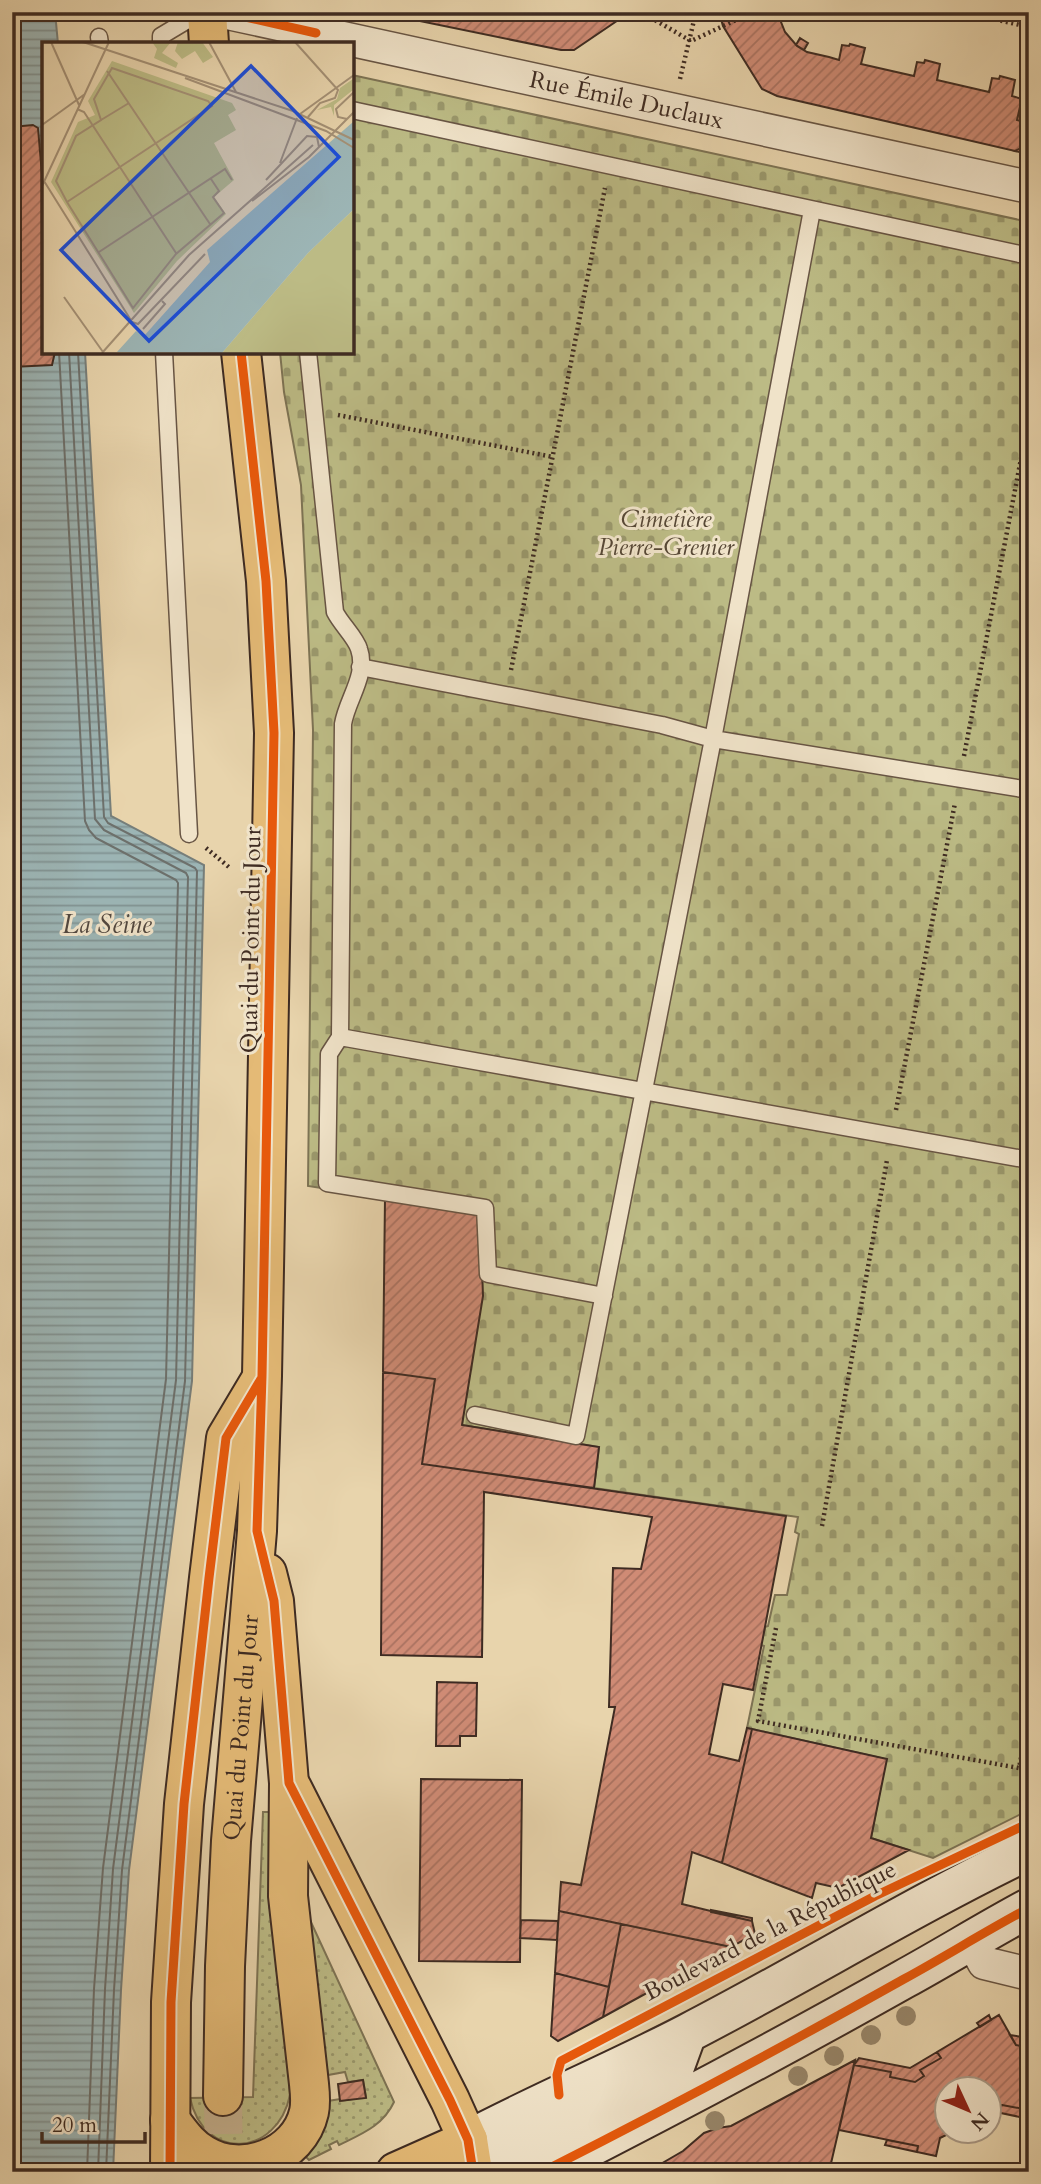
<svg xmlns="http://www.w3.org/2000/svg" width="1041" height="2184" font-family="Cardo,serif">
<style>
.grass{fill:url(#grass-dots);stroke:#7d7354;stroke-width:2}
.cemetery{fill:url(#cemetery-stones);stroke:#7d7354;stroke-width:2}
.water{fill:url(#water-rules);stroke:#767e7a;stroke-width:2}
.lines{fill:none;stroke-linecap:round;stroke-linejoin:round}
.shore{stroke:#6d706c;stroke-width:2}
.building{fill:url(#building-hatch);stroke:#3e2b22;stroke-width:2}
.primary-tunnel{stroke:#c6b290;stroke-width:38;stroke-dasharray:38 19;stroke-linecap:butt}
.service-casing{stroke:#685544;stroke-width:19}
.minor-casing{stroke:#685544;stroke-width:35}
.secondary-casing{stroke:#3e2b22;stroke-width:42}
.primary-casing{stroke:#3e2b22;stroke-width:42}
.path{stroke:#3e2b22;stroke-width:4.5;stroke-dasharray:2 3.5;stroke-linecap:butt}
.service{stroke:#f0e3c9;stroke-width:16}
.minor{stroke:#f0e3c9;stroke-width:32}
.secondary{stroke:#f0e3c9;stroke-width:38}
.primary{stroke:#e4ba76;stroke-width:38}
.cycleway-casing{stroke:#f0e3c9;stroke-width:13}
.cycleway{stroke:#e8590c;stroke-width:9}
.tree{fill:#98876b}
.labels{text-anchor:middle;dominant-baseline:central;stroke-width:6;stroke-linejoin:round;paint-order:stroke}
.street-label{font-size:24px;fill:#3e2b22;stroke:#f0e3c9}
.park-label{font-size:24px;font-style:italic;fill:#574836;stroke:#f0e3c9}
.water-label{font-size:26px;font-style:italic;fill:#51473f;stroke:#f0e3c9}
.inset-road{fill:none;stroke:#a49075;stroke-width:2}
.view{fill:#1d4ed8;fill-opacity:0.15;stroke:#1d4ed8;stroke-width:3.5}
.inset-edge{fill:none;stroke:#3e2b22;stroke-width:3.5}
</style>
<defs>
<pattern id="grass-dots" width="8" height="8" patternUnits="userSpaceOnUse" patternTransform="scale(1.75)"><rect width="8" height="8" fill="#bcbb85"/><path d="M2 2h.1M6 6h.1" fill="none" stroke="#9a986c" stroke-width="1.8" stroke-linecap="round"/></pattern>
<pattern id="cemetery-stones" width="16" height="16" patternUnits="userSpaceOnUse" patternTransform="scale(1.75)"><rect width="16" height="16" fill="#bcbb85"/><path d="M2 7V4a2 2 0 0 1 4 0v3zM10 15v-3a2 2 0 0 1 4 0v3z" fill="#9a986c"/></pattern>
<pattern id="water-rules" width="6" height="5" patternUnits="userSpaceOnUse" patternTransform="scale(1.75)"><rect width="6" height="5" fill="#9cb5b5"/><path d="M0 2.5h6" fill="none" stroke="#819393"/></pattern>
<pattern id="building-hatch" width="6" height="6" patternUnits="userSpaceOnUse" patternTransform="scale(1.75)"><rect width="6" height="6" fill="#cf8b75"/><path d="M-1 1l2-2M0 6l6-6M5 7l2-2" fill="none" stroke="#a97260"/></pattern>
</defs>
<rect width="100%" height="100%" fill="#e8d4ac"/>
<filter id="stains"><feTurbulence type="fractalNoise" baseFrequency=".00286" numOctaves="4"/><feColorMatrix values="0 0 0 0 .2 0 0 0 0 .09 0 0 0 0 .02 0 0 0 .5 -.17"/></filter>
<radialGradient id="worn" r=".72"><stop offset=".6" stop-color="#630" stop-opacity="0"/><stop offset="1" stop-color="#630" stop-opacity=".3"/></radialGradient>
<path class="grass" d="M263,1812H271L290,2095C277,2157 204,2162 190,2098L253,2097Z
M310,1920L394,2102C383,2126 361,2134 339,2145L337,2141L329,2145L331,2149L309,2160L304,2155L328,2101L340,2099L341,2101L366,2097L363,2080L348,2082L345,2072L328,2075L305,1922Z"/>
<path class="cemetery" d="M352,75L1029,222V1810L933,1858L871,1838L886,1759L747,1728L764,1646L761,1645L765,1627L768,1626L775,1595H787L799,1534L795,1532L798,1517L594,1488L599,1447L462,1425L480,1213L308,1186L313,730L301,485L284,392L280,352H352Z"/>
<path class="water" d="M12,12H55L58,44H44V352H85L111,816L204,865L192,1381L129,1870L121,1990L113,2172H12Z"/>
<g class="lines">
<path class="shore" d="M59,352L85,821L89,830L96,838L176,880L178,883L166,1379L103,1868L94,1989L87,2172
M69,352L95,819L104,830L186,873L188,877L176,1380L113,1869L105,1989L98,2172
M78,352L104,817L108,823L195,868L197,871L185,1381L122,1870L114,1990L106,2172"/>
</g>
<path class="building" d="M376,12H630L574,50H561Z
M719,12H777L785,32L797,46L807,52L829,57L839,60L842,45L849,46L850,44L865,48L861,64L914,76L917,62L924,63L925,60L940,64L937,80L989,92L992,78L999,79L1000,76L1015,80L1012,96L1022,99L1017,120L1028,123L1023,147L1015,151L777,96L762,89L723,26Z
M800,38L808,43L804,50L796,45Z
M1024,89L1029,90V143L1025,142L1028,123L1017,120Z
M33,125L38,128L44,198V352H55L52,365L12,367V127Z
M1025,142L1029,143V154L1015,151L1023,147Z
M385,1198L480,1213L483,1296L462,1425L599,1447L594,1488L422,1464L435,1379L383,1372Z
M383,1372L435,1379L422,1464L786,1516L753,1690L723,1684L709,1754L739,1761L747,1728L752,1729L722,1863L692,1852L682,1904L752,1921L755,1934L731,1947L559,1911L561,1882L581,1885L615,1707H609L613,1568L641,1569L652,1517L484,1492L482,1657L381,1655Z
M437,1682L477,1683L476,1736H460V1746H436Z
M752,1729L887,1759L871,1838L909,1850L838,1888L816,1883L812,1898L722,1863Z
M421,1779L522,1780L520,1962L419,1961Z
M711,1910L752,1918V1921L711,1912Z
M559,1911L621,1924L609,1987L555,1973Z
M521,1920L558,1921L557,1940L520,1938Z
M621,1924L731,1947L603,2017Z
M555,1973L609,1987L603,2017L558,2041L551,2036Z
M989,2015L991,2020L980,2027L977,2023Z
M999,2015L1016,2045L1029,2048V2110L1002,2105L988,2112V2090H946V2132H952L940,2138L936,2156L917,2152L918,2146L839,2130L854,2065L891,2072L890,2077L915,2082L924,2076L920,2070L941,2058L937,2052Z
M1010,2035L1029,2038V2048L1016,2045Z
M937,2052L941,2058L920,2070L924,2076L915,2082L890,2077L891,2072L854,2065L859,2058L910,2068Z
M855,2060L829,2172H647L683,2151L704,2133L718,2128L731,2126Z
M363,2080L366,2098L340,2101L338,2084Z
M1002,2105L1029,2110V2119L1001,2113L997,2107Z
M887,2140L918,2146L917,2152L885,2145Z"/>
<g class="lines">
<path class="primary-tunnel" d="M223,2096L224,2172"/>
<g class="service-casing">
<path id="service" d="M99,37L100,44
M161,44V36L201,12
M352,110L1029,256
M164,352L189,834
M308,352L335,612C341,624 356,638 359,649C368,675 347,699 343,724L340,1037L329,1054L327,1183L485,1208L488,1274L604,1296
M360,667L662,725L713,739L1029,790
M340,1037L1029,1160
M475,1415L576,1436L713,739L812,210"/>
</g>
<g class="minor-casing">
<g id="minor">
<path id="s1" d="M223,12L1029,187"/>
<path d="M971,1939L984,1963L1029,1974"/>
</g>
</g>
<g class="secondary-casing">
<path id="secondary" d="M468,2140C540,2102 615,2071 688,2033C802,1974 913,1906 1029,1850
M486,2172L524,2153L674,2069L686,2036
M542,2172C664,2110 785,2046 904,1979C946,1956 986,1931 1029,1908"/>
</g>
<g class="primary-casing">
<g id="primary">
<path d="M207,12L209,44"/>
<path d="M292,1788L450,2100L468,2140L473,2172"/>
<path id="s2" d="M223,2096L225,1966L231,1841L257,1531L262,1376L274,733L266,581L241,352"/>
<path d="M170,2120C180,2133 189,2147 204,2155C242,2178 299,2157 309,2112C311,2103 310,2093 309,2084L288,1896L289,1783L274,1601L267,1573"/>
<path d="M170,2172L171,2002L184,1804L209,1578L226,1438L260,1381"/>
<path d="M396,2172L468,2140"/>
</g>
</g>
<path class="path" d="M641,12L691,41L753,12
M963,12L1029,27
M680,79L696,12
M338,415L553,457
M511,670L605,188
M964,756L1029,417
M206,848L230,868
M896,1110L955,803
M822,1526L887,1160
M776,1628L758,1721L1019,1768L1029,1717"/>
<use href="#service" class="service"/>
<use href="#minor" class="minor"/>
<use href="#secondary" class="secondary"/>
<use href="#primary" class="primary"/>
<g class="cycleway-casing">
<path id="cycleway" d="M223,12L316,33
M241,352L266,581L274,733L262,1376L257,1531L274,1601L289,1783L450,2100L468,2140L473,2172
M559,2095L557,2075L561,2061L875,1896L1029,1823
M170,2172L171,2002L184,1804L209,1578L226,1438L261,1379
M542,2172C664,2110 785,2046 904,1979C946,1956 986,1931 1029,1908"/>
</g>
<use href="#cycleway" class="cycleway"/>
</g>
<g class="tree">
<circle cx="906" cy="2016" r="10"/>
<circle cx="871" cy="2035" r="10"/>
<circle cx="834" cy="2056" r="10"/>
<circle cx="798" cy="2076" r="10"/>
<circle cx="715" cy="2121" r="10"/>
</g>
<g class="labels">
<g class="street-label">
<text stroke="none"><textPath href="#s1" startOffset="413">Rue Émile Duclaux</textPath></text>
<text transform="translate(251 940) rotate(-89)">Quai du Point du Jour</text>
<text stroke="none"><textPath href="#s2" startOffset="369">Quai du Point du Jour</textPath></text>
<text transform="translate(770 1931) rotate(-27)">Boulevard de la République</text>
</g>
<g class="park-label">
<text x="666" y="519">Cimetière<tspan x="666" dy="28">Pierre-Grenier</tspan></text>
</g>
<g class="water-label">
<text x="107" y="924">La Seine</text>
</g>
</g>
<g transform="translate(42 42)">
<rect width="312" height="312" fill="#e8d4ac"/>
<path d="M110,0H129L120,11L136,21L134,26L112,16L115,7ZM136,0H160L171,15L161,21L153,9L140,17L133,9ZM311,37V48L292,63V74L289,65L275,68L295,57L298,46Z" fill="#bcbb85"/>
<path d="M70,19L190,61L194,68L186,73L194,88L172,101L192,138L172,155L184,172L135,219L92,271L9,140L36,80L53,73L46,59Z" fill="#bcbb85"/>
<path d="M311,168V311H180L266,211Z" fill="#bcbb85"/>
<path d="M311,80V168L266,211L180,311L75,310L94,289L102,294L168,220L165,208Z" fill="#9cb5b5"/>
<path class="inset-road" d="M9,0L37,63M41,0L251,69L312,98M167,0L194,50M253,0L296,48L293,56L278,61L266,75M65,29L168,182M143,36L284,89L312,106M35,67L42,70L134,211M258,72L312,33M305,77L296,75L294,67L312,50M59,78L87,61M0,83L43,52M238,121L255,76M224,138L265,94L275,95L277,105M2,139L90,280L96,282L163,212M0,144L67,0M210,159L267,115L312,70M25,160L170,64L166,59L70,26L52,57L59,78L34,94L14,139L25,160L91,266L134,212L182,171L171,155L177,149L169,137M57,210L183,127L190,138M22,255L61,310M101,287L123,262L120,259M60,311L147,213L271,103"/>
<path class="view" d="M209,24L297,115L107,299L19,208Z"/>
<rect width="312" height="312" class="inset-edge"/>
</g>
<rect width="1041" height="2184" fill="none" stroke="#e8d4ac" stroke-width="42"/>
<rect x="14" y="14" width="1013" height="2156" fill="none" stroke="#3e2b22" stroke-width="3.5"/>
<rect x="21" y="21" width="999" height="2142" fill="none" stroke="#3e2b22" stroke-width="2"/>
<g transform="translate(968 2110) rotate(134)"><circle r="33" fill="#f0e3c9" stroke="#a99986" stroke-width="2"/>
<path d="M0-5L12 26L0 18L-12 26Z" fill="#8f2418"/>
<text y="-10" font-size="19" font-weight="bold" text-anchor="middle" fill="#3e2b22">N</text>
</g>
<path d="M42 2132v10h103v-10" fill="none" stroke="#3e2b22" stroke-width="3.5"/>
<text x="52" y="2132" font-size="21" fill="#3e2b22" stroke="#f0e3c9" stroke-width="5" paint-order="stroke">20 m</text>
<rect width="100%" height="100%" filter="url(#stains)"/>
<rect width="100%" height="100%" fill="url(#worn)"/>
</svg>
